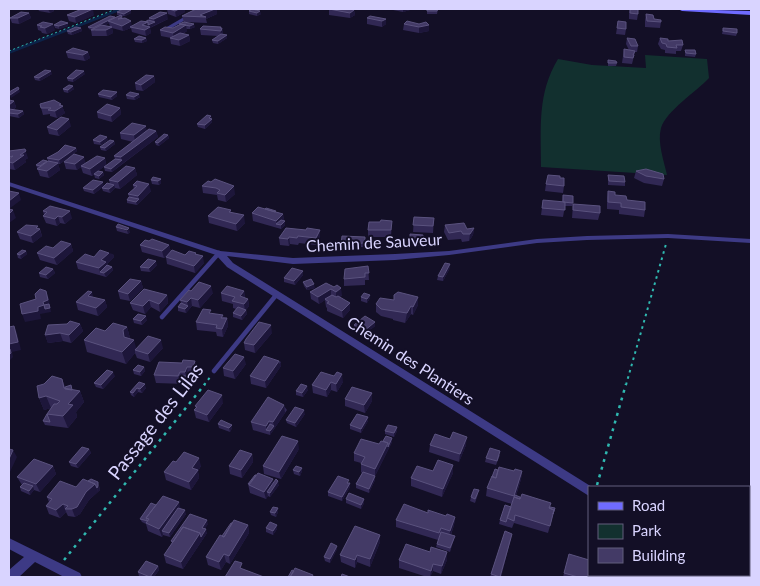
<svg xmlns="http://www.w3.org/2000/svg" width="760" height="586" font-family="Lato,sans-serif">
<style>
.green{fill:#12302f}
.water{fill:#0c2248}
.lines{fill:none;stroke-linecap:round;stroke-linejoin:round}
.path-far2{stroke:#2fb8b0;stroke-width:1;stroke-dasharray:2 2.5;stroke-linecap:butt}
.path-far1{stroke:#2fb8b0;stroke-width:2;stroke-dasharray:2.5 4;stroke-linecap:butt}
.path{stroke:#2fb8b0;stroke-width:2.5;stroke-dasharray:3 5;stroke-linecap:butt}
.lane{stroke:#3d3a85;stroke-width:4.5}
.street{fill:#3d3a85;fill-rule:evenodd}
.secondary{fill:#6f6bff;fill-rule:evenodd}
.wall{fill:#312854;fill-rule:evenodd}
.shaded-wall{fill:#1d163a}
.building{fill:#433a66;stroke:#5a527e}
.labels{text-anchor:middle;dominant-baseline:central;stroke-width:4;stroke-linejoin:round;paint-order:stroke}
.street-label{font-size:16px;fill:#d9d4ff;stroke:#130f26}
.near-street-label{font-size:19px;fill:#d9d4ff;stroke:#130f26}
</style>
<rect width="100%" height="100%" fill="#130f26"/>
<path class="green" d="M645,55L707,59L709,78C697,91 666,111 661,128C657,142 664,161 667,175L541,167C541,127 537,94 558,59L592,65L646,68Z"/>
<path class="water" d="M118,9H125L9,54V51Z"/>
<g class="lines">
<path class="path-far2" d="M9,51L116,9"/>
<path class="path-far1" d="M204,385L211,376
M626,385L666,244"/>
<path class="path" d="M597,485L626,384
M64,560L205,384"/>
<path class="lane" d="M162,317L219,253
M214,371L277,294"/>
<path class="street" d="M198,9H204L170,29L165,28Z
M9,182L220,251L293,258L395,254L449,251L537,239L587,236L668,234L751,239V243L668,238L587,240L537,243L449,255L395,260L293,264L227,256L233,263L592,487H589V496L227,267L216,255L9,186Z
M9,538L80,573L82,577H64L35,562L19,577H9V570L24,557L9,549Z
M715,575H730L731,577H716Z"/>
<path class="secondary" d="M678,9L751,11V15L682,11Z"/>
</g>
<path class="wall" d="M38,9H60L56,10H54V11L50,13L39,11Z
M167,9H185V12L176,17L168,14Z
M196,9H217V14L206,19L207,23L185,22L195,27L190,29H186L187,31L183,34L189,35L190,41L180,46L171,44L170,38H171L161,36L160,30L173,28L184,22L182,16Z
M329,9L354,10L355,15L350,18L329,15Z
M351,9H366V10Z
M393,9H410V10L403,12L393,10Z
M427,9H438L437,14H427Z
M630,9H638V14L637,20L629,19V13Z
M131,10V13L125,16H122L123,19L132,26L149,21V18L168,19L150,28L151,33L146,36L132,32L131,28L123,31L112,28L113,33L107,36H92L91,30L89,29L88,27L115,18L120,15H117V12ZM109,23L110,27L104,26Z
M249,11L261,14L257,16L249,14Z
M29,13L31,18L19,24L12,23L10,18Z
M646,14L661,22L660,28L645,27V20Z
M67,15H94L76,23L69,21Z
M367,18L386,19V24L382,27L367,24Z
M618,21L626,29L625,35L616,34Z
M68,23V26L59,29L55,28L54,25Z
M404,24H419L429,31L419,33L403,30Z
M37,25L55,30L47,34L42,33L41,31L38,30Z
M221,27V28H222L223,34L227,35V38L218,44L213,43L212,40L218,36L201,35L200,29Z
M81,28L82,31L72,35L68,34L67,31Z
M723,28L737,33L736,36L722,34Z
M146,38L147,41L142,43L135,42L134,39Z
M627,38L638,46L637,52H635L632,64L622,63L624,49L629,50L626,44Z
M660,38L683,45L681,51H676V54L665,53V50L661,49L658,44Z
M685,50L696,54L695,57L685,56Z
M66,52H88L90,58L85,61L68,58Z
M608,60L617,63L616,66H608Z
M52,74L40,81L35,80L34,77Z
M85,74L73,82L68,81L67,78Z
M154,76L155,82L143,91L136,90L135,83Z
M63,89H74L68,93L64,92Z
M98,94L117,96L112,100L99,97Z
M126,95L140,97L135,100L127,99Z
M9,100L14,101L16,107L13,110L23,111L24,114L19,118L9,116Z
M40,104H61L65,113L57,118L50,116V114L43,115Z
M120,108L121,114L112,122L98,118L97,112Z
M211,116L212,122L205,129L198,127L197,124Z
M71,126L59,136L49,134L47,127Z
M156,131L158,137L112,172L105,171L104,167L115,159L114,156L133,142L121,139L120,133Z
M168,135L169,138L159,146L156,145L155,142Z
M93,140H108L101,145L94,144Z
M114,141L115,144L106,151L101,150L100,147Z
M76,148L77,151L60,164H58L60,170L49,178L40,176L36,165L47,162L48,161L47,158Z
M9,151L28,158L25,160L26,162L15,170L9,169Z
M105,158L106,165L98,171L103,172L104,175L99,179L95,178L94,174H95L92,176L83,173L81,167L77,170L66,169L64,162L86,163Z
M135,168L137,175L120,189L115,188L110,193L103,191L102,188L110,184L109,180Z
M636,171L664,179L662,186L644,183L634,178Z
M608,175L625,182V186L608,185Z
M560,178L564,186L563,193L545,191L546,184Z
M161,179V183L159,185L152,184L151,180Z
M137,181L151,191L137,205L127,203V200L129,197L128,194L134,189L133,185Z
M208,181L235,194L226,202L218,200L217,195L203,193L202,186Z
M104,186L94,194L84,191L83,188Z
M608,191L615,195L627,200L645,210L644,217L619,214V210L607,209V198Z
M563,195L573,203L572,206H565L563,217L541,215L543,200L562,202Z
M573,204L600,213L598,220L572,218Z
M231,210V212L245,223L237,231L209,223L208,216Z
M43,211L72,218L65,224L60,223L57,226L46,223L43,216L44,215Z
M276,212L283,214L284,221H285V225L281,229L253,221L252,213Z
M414,217L434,218L433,233L413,232Z
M392,221L391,237H368V230Z
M445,225L467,229L474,228L473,235L469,241L462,242L461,239L448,240L444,232Z
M116,227L130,232L128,234L117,231Z
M40,229L42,236L33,243L20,239L17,232Z
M306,230H320V237L316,245L299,243L298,245L290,244L289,246L280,245L279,238Z
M410,234L423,235L422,246H410Z
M365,237V247L341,248V244Z
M149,241L169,245L171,252L185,255L197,254L204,263L195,273L167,264L166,257L164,258L142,252L140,245Z
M71,244L73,251L57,265L40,260L37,253L53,248Z
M26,251L27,254L21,259L18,258L17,254Z
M113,254L114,257L107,264V265L112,267L113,270L106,277L78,269L76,262L94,257Z
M157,265L150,272L141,271L140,267Z
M368,266L369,280H365V285L344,286V279Z
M450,268L443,281L437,280L438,276Z
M53,269L55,273L48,279L40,277L39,273Z
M303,271V275L295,285L284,282V278Z
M141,281L143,288L130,301L120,299L118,291Z
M303,282L315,288L307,290L304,286Z
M326,283L342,295L340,297L350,310L343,318L327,311V308L326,307L325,300L319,304L311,299L310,292Z
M244,291L245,298L248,299L249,306L246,310L247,314L242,320L233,317V313L236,309L233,308V304L222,301L221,293Z
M213,293L200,308L192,306L186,313L178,311V307L181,303L180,300Z
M167,295L168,303L160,312L151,307L145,314L133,310L130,303Z
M361,297L370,298L367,303L361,301Z
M105,300L107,307L98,316L78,310L76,302Z
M376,304L418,305L413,315L411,314L405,323L393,320V319L381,316L376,312Z
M212,313L227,318L228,326L223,337L217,336L216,332L197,330L196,322Z
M133,319L147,320L142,325L134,323Z
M375,322V326L364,335L354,329V325Z
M80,324L83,331L71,343L63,341L48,343L45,335Z
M127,327L130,338L136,348H163L150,362L137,358L135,353L126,364L87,352L84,340L105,331Z
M272,333L255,353L245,350L244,343Z
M279,361L281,362V366L266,388L251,384L250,376Z
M182,363L197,368L194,375H188L185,384L156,383L154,375Z
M246,364L235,379L224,376L223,368Z
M144,367L145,371L141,376L134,374L133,370Z
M115,376L103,389L96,387L94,383Z
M334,376L343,382L337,392L331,390L327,397L313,393L312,385Z
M62,379L65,387L73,390L80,391L84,402L76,412L77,417L68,428L45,425L43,421L51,408L44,410L39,398Z
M139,382L146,388L142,393L138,392L134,397L131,395L130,392Z
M308,390L303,397L296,395V391Z
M345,399L372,401L365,413L345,406Z
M223,403L209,422L196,418L194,410L196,408L195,406Z
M284,406L287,410L270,435L253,430L251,422Z
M305,414L296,427L287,423L286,420Z
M368,417V421L361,433L350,429V425Z
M218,424L232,428L230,432L219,428Z
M397,427V431L394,437L385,434V431Z
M450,439L466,445L459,462L429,452L430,445Z
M392,442L375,476V480L369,493L356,488V484L362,473L361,472V463L354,461V453L376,444H379Z
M89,449L91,453L78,468L71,466L69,462Z
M299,449L281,479L264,474L263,466Z
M252,454L253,462L242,478L230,474L229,466Z
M500,455L496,465L485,462L486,458Z
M176,462L201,466L198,471L199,478L191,490L166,480L164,472Z
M53,466L56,474L40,492L34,490L30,495L21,491L20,487L22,485L17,477Z
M293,470L302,471L300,476L294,474Z
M498,470L522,471L521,479L516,496L555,508L548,533L514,523L512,528L499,524L500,520L511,507L512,504L486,496L487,488L492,477Z
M433,471L453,473L442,497L411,486V478Z
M273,479V483L279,485L270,497L268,496L266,499L250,493L248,484Z
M349,483H350V487L342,501L328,496V492Z
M99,486L100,490L89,500L80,514L75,517L68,516L66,512L60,518L49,514L46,506L49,502L47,497L77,487Z
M478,494L475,503L470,501L471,497Z
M346,499L364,503L361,509L346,503Z
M156,505L180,508L186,514L170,537L163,535L162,537L148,531L146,524L142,522L140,519Z
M278,508V512L276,517L271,515L270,512Z
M428,513L446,516L455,517L454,525L451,535L454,539L450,552L436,547L438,540L396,527V520Z
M208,524L204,529L207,533L183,569L166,563L164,555L172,543L171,541Z
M248,525L249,533L230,564L226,562L221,570L208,565L206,557L222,536Z
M277,525V529L273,535L266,532V528Z
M512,534L501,577H490L491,574Z
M380,542L370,567L357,562L355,568L341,562L340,555Z
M337,549L330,563L325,561L324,557Z
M569,554L610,577H563Z
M399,560H447L441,574L433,571L430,577H427L399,568Z
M158,566L159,570L154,577H142L139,576L138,572Z"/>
<path class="shaded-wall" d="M48,9H53L54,11L50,13Z
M93,9L94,15L76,23L75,17Z
M179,9H185V12L176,17L175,11Z
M215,9H217V14L206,19V17L200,15Z
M403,9H410V10L403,12Z
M131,10V13L125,16L124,14Z
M354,10L355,15L350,18V13Z
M260,11L261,14L257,16V13Z
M29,13L31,18L19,24L18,18Z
M167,13L168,19L155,25L154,19Z
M115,17L108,21L109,23L94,31L93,28Z
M386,19V24L382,27V21Z
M131,21L132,27H130L131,28L123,31L122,26Z
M148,22H155V25L150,28L151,33L146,36L145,30L142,25Z
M68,23V26L59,29V26Z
M53,24L55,30L47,34L45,28Z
M194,24L195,27L190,29V26Z
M186,25L187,31L174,39L173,33Z
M429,25V31L419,33V27Z
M112,27L113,33L107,36L106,30Z
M221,27V30L222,28L223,34L221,37L220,28Z
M81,28L82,31L72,35L71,32Z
M189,35L190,41L180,46L179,40Z
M227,35V38L218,44V41Z
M146,38L147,41L142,43V40Z
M88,52L90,58L85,61L83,55Z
M51,71L52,74L40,81L39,78Z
M84,71L85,74L73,82V79Z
M154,76L155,82L143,91L141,85Z
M73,86L74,89L68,93V90Z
M19,89L20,92L11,98L10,95Z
M117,92V96L112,100L111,97Z
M139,94L140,97L135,100L134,97Z
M14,101L16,107L9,113V105Z
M61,104L65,113L57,118L55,111L59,105Z
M120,108L121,114L112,122L111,116Z
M23,111L24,114L19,118L18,114Z
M211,116L212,122L205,129V125L209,118Z
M69,119L71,126L59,136L57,130Z
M146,126L147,132L135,142L134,135Z
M156,131L158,137L122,164L121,157Z
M168,135L169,138L159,146L158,143Z
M107,137L108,140L101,145L100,142Z
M114,141L115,144L106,151L105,148Z
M76,148L77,151L60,164L59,160Z
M25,149L28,158L25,160L26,162L15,170L13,163H10L9,157L20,155Z
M84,157L86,164L81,166V167L77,170L75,164Z
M105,158L106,165L92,176L90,169Z
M122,160V164L112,172L111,169Z
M58,163L60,170L49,178L47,171Z
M135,168L137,175L120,189L118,182Z
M103,172L104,175L99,179V176Z
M161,179V183L159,185L158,181Z
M103,182L104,186L94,194L93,190Z
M149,184L151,191L137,205L136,202L139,199L138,196Z
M114,185L115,188L110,193L109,189Z
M234,186L235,194L226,202L225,195Z
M19,193L21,200L9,209V201Z
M13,210L16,218L9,223V214Z
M70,211L72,218L65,224L62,217Z
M283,214L284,221L277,224L276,221Z
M244,215L245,223L237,231L236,224Z
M58,216L60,223L57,226L55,219Z
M285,221V225L281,229V225Z
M38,226L42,236L33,243L31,236L36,228Z
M129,228L130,232L128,234L127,230Z
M474,228L473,235L469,241L470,234Z
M320,230V237L316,245V238Z
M289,237L290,244L289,246L288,239Z
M71,244L73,251L57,265L54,258Z
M169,245L171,252L164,258L162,251Z
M26,251L27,254L21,259L20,255Z
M109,253L113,254L114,257L107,264L108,269L100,272L99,268L101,260Z
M203,256L204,263L195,273L194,266Z
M156,261L157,265L150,272L149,268Z
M450,264V268L443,281V277Z
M112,267L113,270L106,277L104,273Z
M53,269L55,273L48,279L46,275Z
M303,271V275L295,285L294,281Z
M141,281L143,288L130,301L128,294Z
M314,284L315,288L307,290V287Z
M211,286L213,293L200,308L198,300Z
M341,288L342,295L336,299V292Z
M331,289V296L319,304L318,297Z
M46,291L49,299L51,312L40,314L41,319L25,322L22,314L38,307L43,302Z
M244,291L245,299L241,304L240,296Z
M92,292L94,300L88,296Z
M167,295L168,303L160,312L159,304Z
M370,295V298L367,303V299Z
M418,297V305L413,315V307Z
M191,298L192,306L186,313L185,309L188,306L187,302Z
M248,299L249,306L246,310L247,314L242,320L241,316L245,311L244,304Z
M105,300L107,307L98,316L96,308Z
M149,300L151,307L145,314L143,306Z
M350,303V310L343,318L342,311Z
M411,306V314L405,323L407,313Z
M146,316L147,320L142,325L141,321Z
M227,318L228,326L223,337L222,329Z
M375,322V326L364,335V331Z
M80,324L83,331L71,343L69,335Z
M271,325L272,333L255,353L254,345Z
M14,326L17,333L21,350L12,352L13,357L9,361V344Z
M127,327L130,338L127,342L134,340L137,351L135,350V353L126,364L122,352L123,330Z
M60,333L63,341L48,343L45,335Z
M161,340L163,348L150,362L148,354Z
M244,357L246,364L235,379L233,371Z
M195,361L197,368L194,375L193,367Z
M279,361V364L281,362V366L266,388L265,381Z
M144,367L145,371L141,376L140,372Z
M187,367L188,375L185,384V380L186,376L185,372Z
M113,372L115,376L103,389L101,385Z
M342,374L343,382L337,392L336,384Z
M331,382V390L327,397L326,390Z
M145,384L146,388L142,393L140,389Z
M307,386L308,390L303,397L302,393Z
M137,388L138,392L134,397L133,393Z
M80,391L84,402L76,412L77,417L68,428L63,416L68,404Z
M372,393V401L365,413L364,405Z
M222,395L223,403L209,422L207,415Z
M46,396L51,408L44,410L39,398Z
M284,405L285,413L270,435V431L274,426L273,422Z
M304,410L305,414L296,427L295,423Z
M368,417V421L361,433V429Z
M269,421L270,428L266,430V426Z
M232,425V428L230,432L229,428Z
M397,427V431L394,437V433Z
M467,437L466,445L459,462L460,454Z
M392,438V442L375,476V480L369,493V489L375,477V469L388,443Z
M298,441L299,449L281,479L279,472Z
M89,449L91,453L78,468L76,464Z
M13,450L17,457L9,474V459Z
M252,454L253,462L242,478L241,470Z
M199,458L201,466L198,471L199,478L191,490L189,482L192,468Z
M453,465V473L442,497L443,489Z
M53,466L56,474L40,492L36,484Z
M302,468V471L300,476L299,472Z
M522,471L521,479L514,501V496Z
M273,479L274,487L278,481L279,485L270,497V493L267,492L268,496L266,499L264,492Z
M98,482L100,490L98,492L97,488Z
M350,483V487L342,501V497Z
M95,484L98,492L89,500L80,514L75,517L72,509L86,492Z
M33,486L34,490L30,495L29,491Z
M364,499V503L361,509V505Z
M179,502L181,510L162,531L163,535L162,537L159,529Z
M63,504L66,512L60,518L56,510Z
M278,508V512L276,517L275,513Z
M185,510L186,514L170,537L169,533Z
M455,517L454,525L449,539L450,531Z
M207,520L208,524L203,532L202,528Z
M248,525L249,533L230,564L229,556Z
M277,525V529L273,535V531Z
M206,529L207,533L183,569L181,562L200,533Z
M512,534L501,577H500Z
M380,535V542L370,567V559Z
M337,546V549L330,563V559Z
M447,552V560L441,574L442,566Z
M224,554L226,562L221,570L219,562Z
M357,555V562L355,568V560Z
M433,564V571L430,577L431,571Z
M158,566L159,570L154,577H150Z"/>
<path class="building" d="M82,9H93L75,17L67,15Z
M123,9L131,10L124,14L117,12Z
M169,9H179L175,11Z
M196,9H215L200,15L206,17L182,16Z
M252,9L260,11L257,13L249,11Z
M329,9H350L354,10L350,13Z
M427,9H438L437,11H427Z
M630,9H638V14L630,13Z
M21,12L29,13L18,18H10Z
M160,12L167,13L154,19L149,18Z
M646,14L653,15L654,19L661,20V22L647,21Z
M121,15L122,17L118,19L125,18L131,21L122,26L108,21Z
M110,16L115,17L93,28L88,27Z
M370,16L386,19L382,21L367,18Z
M148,20L155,22L148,25V22H145Z
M61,21L68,23L59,26L54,25Z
M141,21L148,22L142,25L150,27L145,30L130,27Z
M407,21L419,24L426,22L429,25L419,27L404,24Z
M618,21L626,22V29L617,28Z
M43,22L53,24L45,28L40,27L42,26L37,25Z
M184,22L194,24L190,26L179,24Z
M181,24L186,25L173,33L160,30L165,27L173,28Z
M101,25L112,27L106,30H91Z
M203,26L221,27L220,28H222L221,31L200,29Z
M76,27L81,28L71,32L67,31Z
M723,28L737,29V33L723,31Z
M180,33L189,35L179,40L170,38Z
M221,34L227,35L218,41L212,40Z
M139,36L146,38L142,40L134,39Z
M627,38L635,39L638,46H631Z
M660,38L668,39V41L682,40L683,45H676L677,48L667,47L666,44L662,43Z
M73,48L88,52L83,55L66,52Z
M624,49L635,51L633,55H634L633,58L624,57Z
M685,50H695L696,54L686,53Z
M608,60L616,61L617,63H608Z
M45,70L51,71L39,78L34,77Z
M76,70L84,71L73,79L67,78Z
M146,75L154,76L141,85L135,83Z
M69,85L73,86L68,90L63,89Z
M18,87L19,89L10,95L9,94V92Z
M103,90L117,92L111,97L98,94Z
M130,92L139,94L134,97L126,95Z
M9,100L14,101L9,105Z
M54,100L61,104L59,105L63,106L55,111L48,110L51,108H41L40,104Z
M107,104L120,108L111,116L97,112Z
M9,109L23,111L18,114L9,113Z
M207,115L211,116L209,118L212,119L205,125L197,124Z
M61,117L69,119L57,130L47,127Z
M132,123L146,126L134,135L120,133Z
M149,129L156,131L121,157L114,156Z
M164,134L168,135L158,143L155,142Z
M100,135L107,137L100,142L93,140Z
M110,140L114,141L105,148L100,147Z
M65,145L76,148L59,160L47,158L58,152Z
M25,149L26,151L20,155H24L13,163L9,162V159L13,156L9,157V151Z
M74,154L84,157L75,164L64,162Z
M97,156L105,158L90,169L81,166Z
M115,159L122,160L111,169L104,167Z
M43,160L47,161L40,166L36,165Z
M48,161L58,163L47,171L37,169Z
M126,166L135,168L118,182L109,180Z
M646,169L663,174L664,179L646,176L636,171Z
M98,171L103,172L99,176L94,174Z
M548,175L560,176V178H564V186L546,184Z
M608,175L624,176L625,182L609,181Z
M153,177L161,179L158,181L151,180Z
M215,179L234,186L225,195L217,193L220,190L216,188L202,186L208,181L211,182Z
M93,180L103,182L93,190L83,188Z
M137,181L149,184L138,196L128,194L137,186L133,185Z
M107,183L114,185L109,189L102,188Z
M9,191L19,193L9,201Z
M608,191L615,192V195L626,196L627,200L645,202V210L621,207V203L608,202Z
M563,195L573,196V203L563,202Z
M129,197L139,199L136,202L127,200Z
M543,200L565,202V210L542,208Z
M573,204L600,206V213L573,210Z
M50,206L70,211L62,217L58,216L55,219L43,216L47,212L43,211Z
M218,207L231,210L229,212L244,215L236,224L208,216Z
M258,207L283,214L276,221L252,213Z
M266,208L276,211L275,212L265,209Z
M9,209L13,210L9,214Z
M414,217L434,218L433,226L413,225Z
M281,220L285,221L281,225L276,224Z
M381,220L392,221L391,230H368L369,222H380Z
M464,223L467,229L474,228L470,234H463L461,231L449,233L445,225Z
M118,224L129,228L127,230L116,227Z
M26,225L38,226L36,228L40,229L31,236L17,232Z
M286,228L306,230L307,228L320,230L316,238L298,236L297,238L289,237L288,239L279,238Z
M410,234L423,235L422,243L410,242Z
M342,236L365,237V243L341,244Z
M152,239L169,245L162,251L140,245L145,240L149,241Z
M61,241L71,244L54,258L37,253L46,246L53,248Z
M22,250L26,251L20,255L17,254Z
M100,250L109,253L101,260L106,262L99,268L76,262L85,254L94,257Z
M172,250L185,255L189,251L196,253L195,254L203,256L194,266L166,257Z
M148,259L156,261L149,268L140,267Z
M445,263L450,264L443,277L438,276Z
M107,265L112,267L104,273L100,272Z
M368,266L369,273H365V277L344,279L345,269Z
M46,267L53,269L46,275L39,273Z
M292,268L303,271L294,281L284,278Z
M130,279L141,281L128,294L118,291Z
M311,279L314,284L307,287L303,282Z
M199,282L211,286L198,300L191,298L187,302L180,300L189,290L191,291Z
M326,283L334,287L337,285L341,288L336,292L331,289L318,297L310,292Z
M227,286L244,291L240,296L248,299L244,304L232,301L235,297L221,293Z
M40,289L46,291L48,300L43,302L44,305L38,307V311L22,314L20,304L36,299L35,294Z
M144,289L167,295L159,304L149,300L143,306L130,303Z
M88,291L92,292L88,296L105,300L96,308L76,302Z
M398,292L418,297L413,307L411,306L407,313L381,309L376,304L380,298L394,300V295Z
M364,293L370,295L367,299L361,297Z
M332,295L336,297L338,296L350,303L342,311L327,303L329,302L325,299Z
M181,303L188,306L185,309L178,307Z
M49,304L50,308L45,309L44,305Z
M238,307L246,310L241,316L233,313Z
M203,309L211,310L209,313L223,315L221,318H227L222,329L216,328L217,325L196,322Z
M138,314L146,316L141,321L133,319Z
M365,316L375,322L364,331L354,325Z
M70,321L80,324L69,335L60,333L45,335L48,325L67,324Z
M259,322L271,325L254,345L244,343L246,339Z
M113,323L127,327L123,330L124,337L134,340L122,352L84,340L96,328L105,331Z
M14,326L18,342L9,344V327Z
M148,336L161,340L148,354L135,350Z
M9,349H10L11,353L9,355Z
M235,354L244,357L233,371L223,368Z
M264,356L279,361L265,381L250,376Z
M183,360L195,361L193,367H187L185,372H180L178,376L154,375L159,362L182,363Z
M138,365L144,367L140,372L133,370Z
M107,370L113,372L101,385L94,383Z
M321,372L334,376L337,372L342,374L336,384L331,382L326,390L312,385Z
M52,376L62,379L64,388L80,391L68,404L73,405L63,416L47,414L54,404H57L60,401L46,396L39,398L37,386L44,384Z
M181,376H186L185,380H179Z
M139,382L145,384L140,389L137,388L133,393L130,392Z
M301,384L307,386L302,393L296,391Z
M71,385L72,390L65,389V387Z
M352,387L372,393L364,405L345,399Z
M208,390L222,395L207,415L194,410L197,407L195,406Z
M268,397L284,405L273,422L269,421L266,426L251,422Z
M295,407L304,410L295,423L286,420Z
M47,414L50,422L43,421Z
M357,414L368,417L361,429L350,425Z
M221,420L232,425L229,428L218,424Z
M270,424L274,426L270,431L266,430Z
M388,425L397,427L394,433L385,431Z
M453,432L467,437L460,454L430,445L435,434L450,439Z
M282,436L298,441L279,472L263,466Z
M386,436L392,438L388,447V443L383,441Z
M361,439L379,444L381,441L388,443L375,469L361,464L365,457L354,453Z
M82,447L89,449L76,464L69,462Z
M490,448L500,451L497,461L486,458Z
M9,449L13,450L9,459Z
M240,450L252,454L241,470L229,466Z
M184,452L199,458L192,468L198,470L189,482L164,472L173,461L176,462Z
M34,459L53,466L36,484L17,477Z
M438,460L453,465L443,489L411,478L417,466L433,471Z
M296,466L302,468L299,472L293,470Z
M499,467L514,471L515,469L522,471L514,496L487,488L492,476L496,478Z
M495,469L498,470L496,478L492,477Z
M363,472L375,476L369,489L356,484Z
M258,473L273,479L264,492L249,485Z
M255,475H256L249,484H248Z
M338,476L349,480L347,483H350L342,497L328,492Z
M83,479L95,484L86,492L77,507L72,509H65L68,506L63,504L56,510L46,506L52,499L47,497L60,481L76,487Z
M91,479L98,482V486L97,488L95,484L88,481Z
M276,479L278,481L270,493L267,492Z
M24,483L33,486L29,491L20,487Z
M474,489L479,490L475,499L471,497Z
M349,493L364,499L361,505L346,499Z
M522,494L551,503L549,508L554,510L550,526L515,515L514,521L507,518L514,497L520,499Z
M515,495L520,497V499L514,497Z
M163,496L179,502L159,529L146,523L149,519L146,518Z
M151,503L156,505L146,518L148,521L140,519Z
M404,504L428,513V510L446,516L447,514L455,517L450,531L441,528L439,533L396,520Z
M505,505L511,507L506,522L500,520Z
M273,507L278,508L275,513L270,512Z
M550,507L555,508L553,514L554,510L549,508Z
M178,508L185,510L169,533L162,531Z
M190,514L207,520L202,528L206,529L201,537L200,533L183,527L173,542L171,541Z
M234,520L248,525L229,556L224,554L219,562L206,557L220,535L224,537Z
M270,522L277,525L273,531L266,528Z
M231,523H232L224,537L222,536Z
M355,526L380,535L370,559L357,555L355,560L340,555Z
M183,527L200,533L181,562L164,555Z
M505,531L512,534L500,577L491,574Z
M441,532L455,536L450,548L437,544Z
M331,543L337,546L330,559L324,557Z
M406,544L430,552L431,547L447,552L442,566L433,564L431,571L399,560Z
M569,554L589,560V575H611L610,577H578L564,573Z
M146,561L158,566L150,577L138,572Z
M235,561L242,563L240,568L264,577H225Z
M295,568L313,575L312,577H290Z
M292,570L294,571L290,577H288Z
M342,574L350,577H341Z"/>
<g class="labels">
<g class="street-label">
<text transform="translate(374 242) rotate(-3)">Chemin de Sauveur</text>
<text transform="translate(411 360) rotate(33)">Chemin des Plantiers</text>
</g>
<g class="near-street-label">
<text transform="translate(155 421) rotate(-52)">Passage des Lilas</text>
</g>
</g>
<rect width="760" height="586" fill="none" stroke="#d9d4ff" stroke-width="20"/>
<rect x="588" y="486" width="162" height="90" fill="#130f26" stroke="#625e7d"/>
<rect x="598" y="502" width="25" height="8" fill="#6f6bff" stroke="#625e7d"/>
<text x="632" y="511" font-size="15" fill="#d9d4ff">Road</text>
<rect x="598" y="524" width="25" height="15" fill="#12302f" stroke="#625e7d"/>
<text x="632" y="536" font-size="15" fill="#d9d4ff">Park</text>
<rect x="598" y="548" width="25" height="15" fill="#433a66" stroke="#625e7d"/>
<text x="632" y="561" font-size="15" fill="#d9d4ff">Building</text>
</svg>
